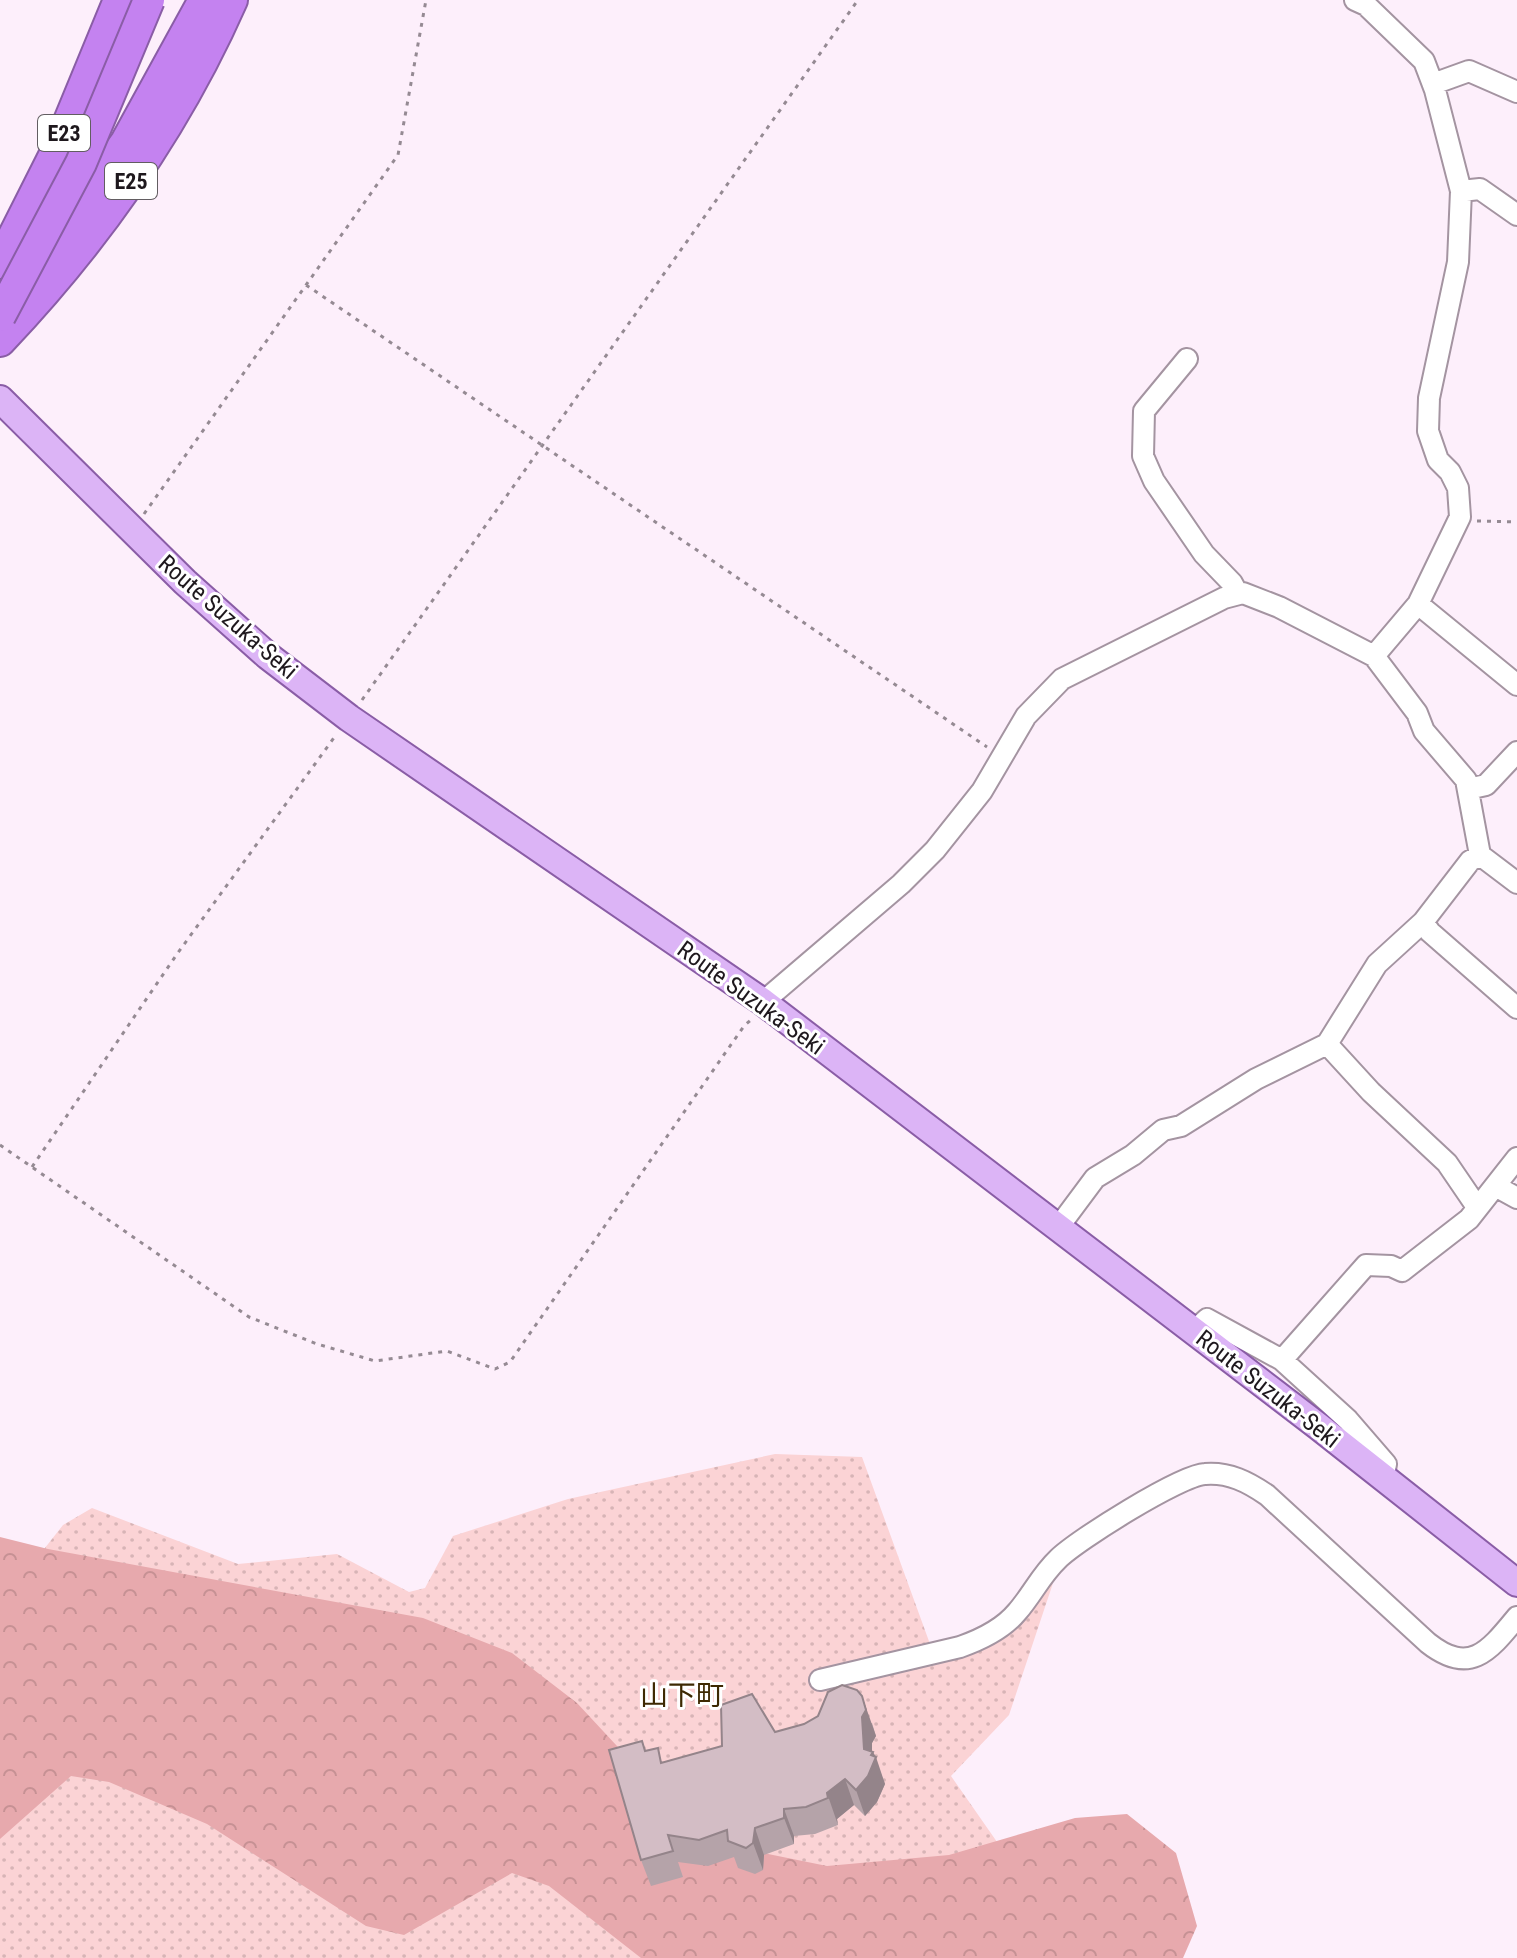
<svg xmlns="http://www.w3.org/2000/svg" width="1517" height="1958" font-family="'Roboto Condensed','Noto Sans JP',sans-serif">
<style>
.grass{fill:url(#grass-dots)}
.forest{fill:url(#forest-crowns)}
.lines{fill:none;stroke-linecap:round;stroke-linejoin:round}
.minor-casing{stroke:#a494a1;stroke-width:24}
.major-casing{stroke:#8a5da6;stroke-width:30}
.highway-casing{stroke:#8a5da6;stroke-width:34}
.path{stroke:#958a93;stroke-width:3;stroke-dasharray:4 6;stroke-linecap:butt}
.minor{stroke:#fff;stroke-width:20}
.major{stroke:#dcb4f6;stroke-width:26}
.highway{stroke:#c482f0;stroke-width:30}
.highway-bridge-casing{stroke:#8a5da6;stroke-width:34;stroke-linecap:butt}
.highway-bridge{stroke:#c482f0;stroke-width:30}
.wall{fill:#b5a3a9}
.shaded-wall{fill:#94848a}
.building{fill:#d3bdc5;stroke:#94848a;stroke-width:2}
.labels{text-anchor:middle;dominant-baseline:central;stroke-width:6;stroke-linejoin:round;paint-order:stroke}
.shield{fill:#fff;stroke:#625d61;stroke-width:2}
.shield-label{font-size:22px;font-weight:bold;fill:#1e181d}
.street-label{font-size:24px;fill:#1e181d;stroke:#fff}
.quarter-label{font-size:28px;fill:#3d2902;stroke:#fff}
</style>
<defs>
<pattern id="grass-dots" width="8" height="8" patternUnits="userSpaceOnUse" patternTransform="scale(2)"><rect width="8" height="8" fill="#fbd3d5"/><path d="M2 2h.1M6 6h.1" fill="none" stroke="#d7b4b6" stroke-width="1.8" stroke-linecap="round"/></pattern>
<pattern id="forest-crowns" width="20" height="18" patternUnits="userSpaceOnUse" patternTransform="scale(2)"><rect width="20" height="18" fill="#e7a9ad"/><path d="M2 6a3 3 0 1 1 6 0M12 15a3 3 0 1 1 6 0" fill="none" stroke="#c69194"/></pattern>
</defs>
<rect width="100%" height="100%" fill="#fdeffb"/>
<path class="grass" d="M775,1454L862,1457L930,1644L965,1636L1053,1583L1009,1715L951,1776L1057,1928L1099,1958H0V1605L63,1525L92,1508L238,1564L337,1554L409,1592L425,1588L453,1536L568,1499Z"/>
<path class="forest" d="M0,1537L48,1549L423,1618L512,1653L577,1703L669,1802L719,1844L827,1866L949,1855L1075,1818L1127,1814L1176,1853L1197,1926L1183,1958H641L549,1886L512,1873L404,1935L366,1926L207,1824L109,1782L71,1776L0,1839Z"/>
<g class="lines">
<g class="minor-casing">
<path id="minor" d="M1355,0L1366,5L1424,61L1435,90L1461,191L1458,262L1429,398L1428,431L1438,460L1450,472L1458,488L1460,517L1418,604L1374,656
M1433,84L1469,71L1517,92
M1461,191L1480,189L1517,215
M1187,359L1144,411L1143,456L1154,481L1204,554L1232,583L1238,594
M1418,604L1517,685
M1468,789L1486,785L1517,752
M1423,922L1430,932L1517,1008
M763,1002L901,884L935,850L982,791L1026,716L1062,679L1224,598L1243,593L1279,607L1374,656L1417,713L1424,731L1466,780L1480,855L1517,883
M1497,1187L1517,1198
M1477,1207L1447,1163L1371,1092L1327,1044L1377,964L1423,922L1470,861L1480,855
M1057,1229L1095,1178L1133,1155L1163,1130L1181,1126L1256,1079L1327,1044
M1194,1331L1207,1319L1282,1360L1348,1420L1386,1464L1383,1480
M1282,1360L1366,1265L1391,1266L1402,1271L1469,1219L1517,1158
M820,1680L960,1647C980,1640 1003,1629 1017,1612C1032,1595 1041,1575 1058,1559C1077,1540 1181,1475 1205,1474C1229,1472 1248,1482 1267,1495L1428,1643C1470,1676 1489,1651 1517,1617"/>
</g>
<g class="major-casing">
<path id="major" d="M0,399L185,582L268,656L349,718L763,1002L1318,1426L1517,1583"/>
</g>
<g class="highway-casing">
<path id="highway" d="M0,263L58,148L119,0
M36,265L126,142L204,0
M0,341C95,241 176,127 232,0"/>
</g>
<path class="path" d="M306,285L987,747
M144,514L398,155L426,0
M1477,521L1517,522
M362,700L858,0
M0,1145L249,1317L317,1344L375,1361L447,1351L495,1369L510,1362L744,1026L753,1018
M32,1167L177,954L336,735"/>
<use href="#minor" class="minor"/>
<use href="#major" class="major"/>
<use href="#highway" class="highway"/>
<g class="highway-bridge-casing">
<path id="highway-bridge" d="M0,316L81,163L149,0"/>
</g>
<use href="#highway-bridge" class="highway-bridge"/>
</g>
<path class="wall" d="M872,1723L876,1736L872,1743V1752L885,1784L877,1802L865,1816L854,1805L837,1819L838,1825L815,1834L794,1836V1844L764,1855L763,1870L755,1874L738,1868L734,1857L708,1866L678,1862L683,1877L651,1886L641,1860L642,1741L645,1750L663,1762L775,1732Z"/>
<path class="shaded-wall" d="M862,1696L876,1736L872,1743V1753L873,1752L876,1757L885,1784L877,1802L865,1816L856,1790L864,1749L862,1717Z
M845,1779L854,1805L837,1819L838,1825L827,1793Z
M784,1809L794,1836V1844L784,1818Z
M755,1828L764,1855L763,1870L753,1843Z"/>
<path class="building" d="M842,1685L857,1690L862,1696L866,1710L862,1717L864,1749L873,1752L871,1755L876,1757L868,1776L856,1790L845,1779L827,1793L828,1798L806,1807L784,1809V1818L755,1828L753,1843L746,1848L728,1841L727,1830L699,1840L668,1835L673,1851L641,1860L609,1750L642,1741L645,1751L658,1748L661,1763L722,1746L721,1705L752,1694L775,1732L804,1724L818,1716L828,1692Z"/>
<g class="labels">
<g class="shield">
<rect x="38" y="115" width="52" height="36" rx="6"/>
<rect x="105" y="163" width="52" height="36" rx="6"/>
</g>
<g class="shield-label">
<text x="64" y="133">E23</text>
<text x="131" y="181">E25</text>
</g>
<g class="street-label">
<text transform="translate(228 617) rotate(41)">Route Suzuka-Seki</text>
<text transform="translate(751 998) rotate(36)">Route Suzuka-Seki</text>
<text transform="translate(1268 1389) rotate(38)">Route Suzuka-Seki</text>
</g>
<g class="quarter-label">
<text x="682" y="1695">山下町</text>
</g>
</g>
</svg>
